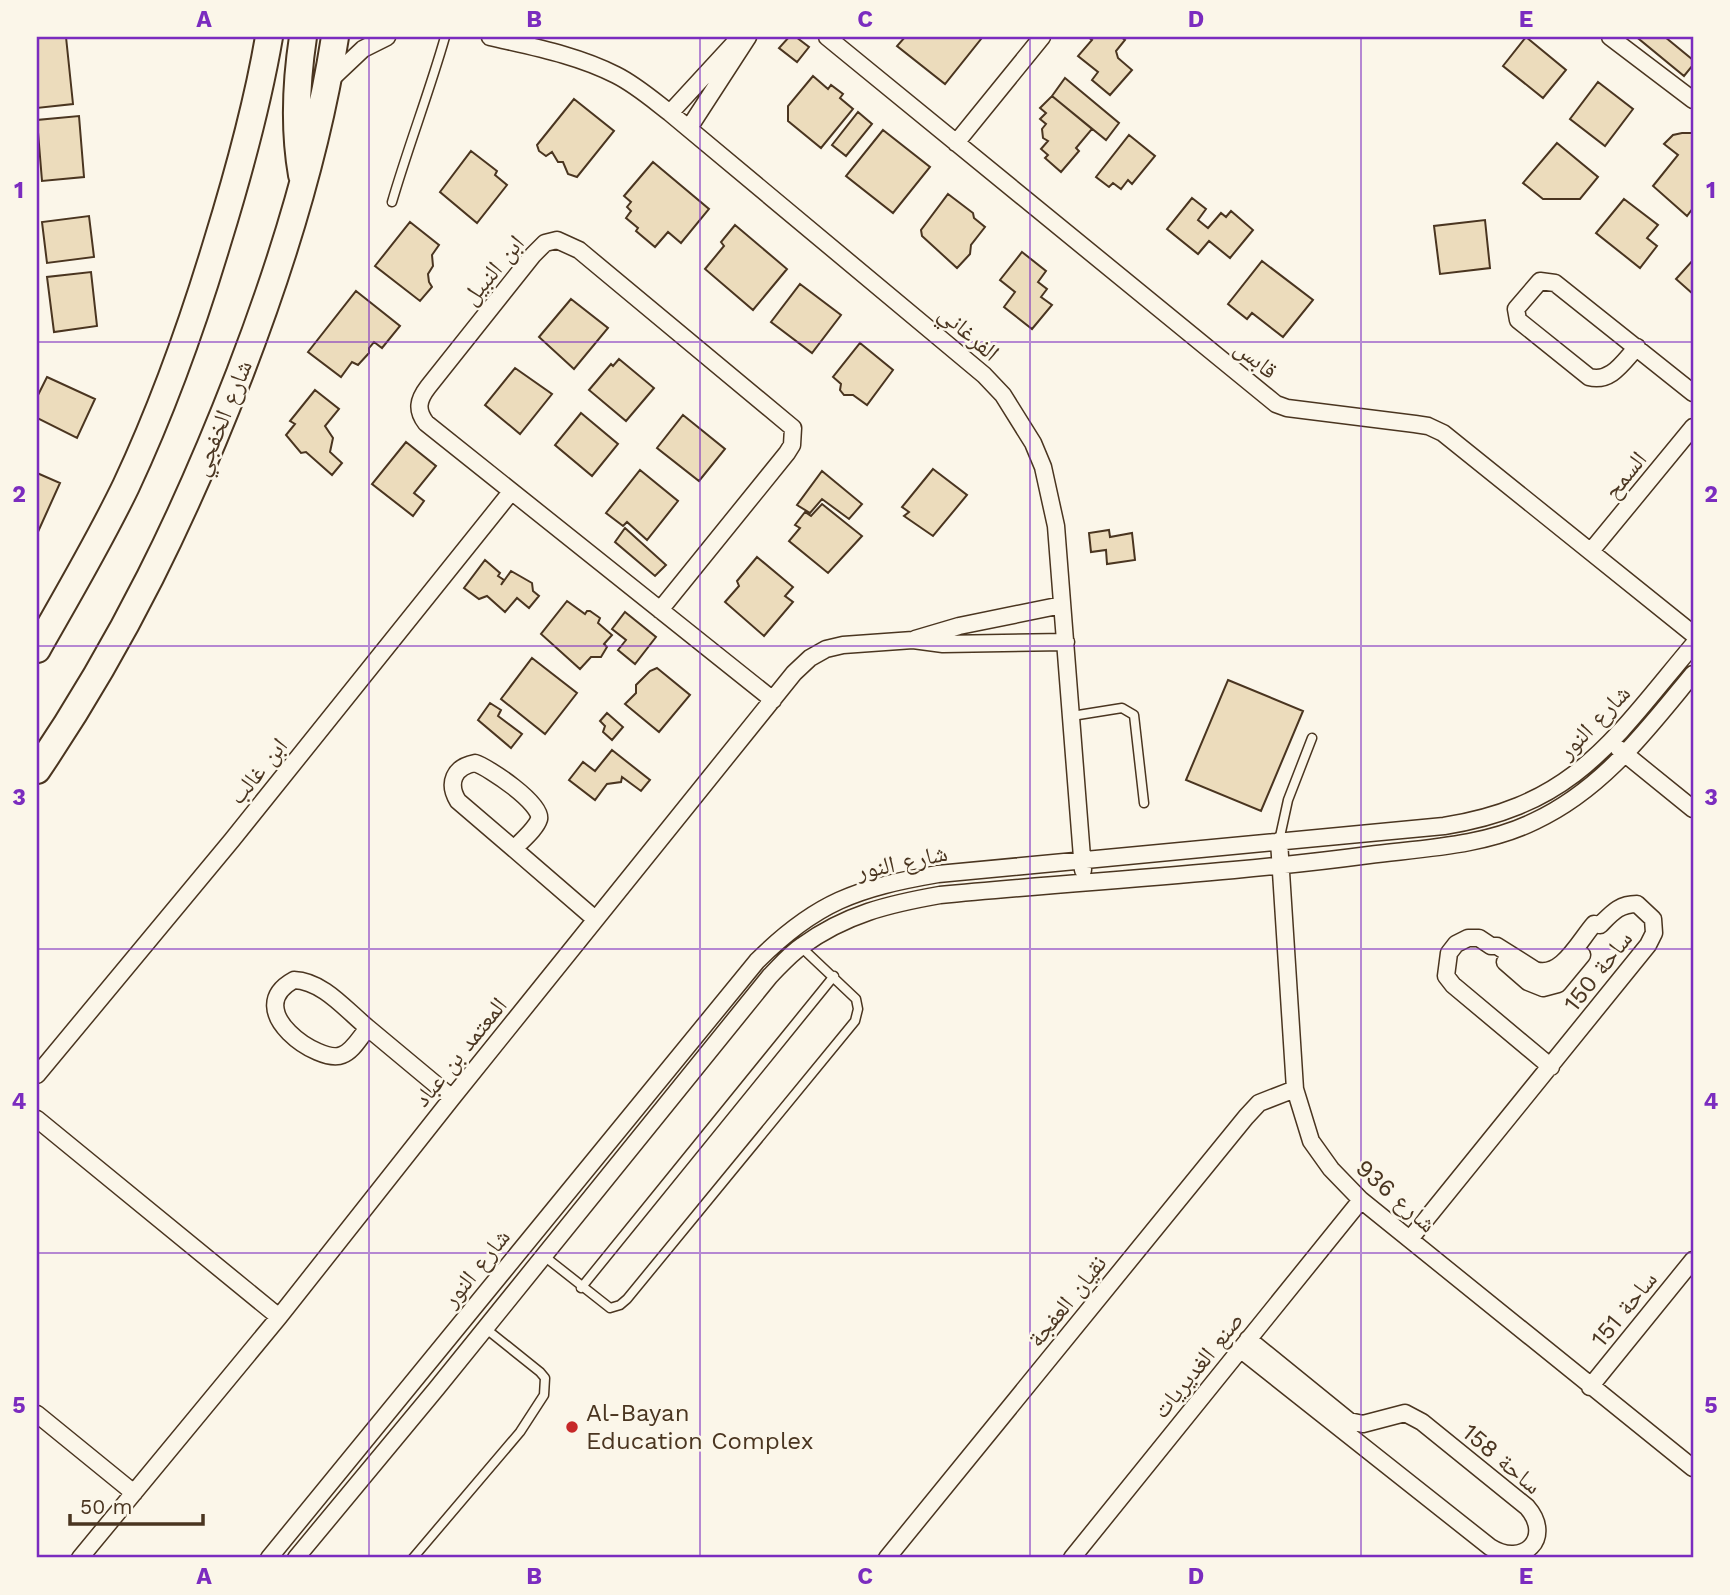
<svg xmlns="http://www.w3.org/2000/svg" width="1730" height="1595" font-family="'Work Sans','Noto Naskh Arabic',sans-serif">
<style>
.building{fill:#ecdcbc;stroke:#4a3520;stroke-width:2}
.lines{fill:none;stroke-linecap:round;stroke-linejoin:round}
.service-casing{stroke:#4a3520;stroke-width:11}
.minor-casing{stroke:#4a3520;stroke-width:19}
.trunk-casing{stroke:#4a3520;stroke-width:30}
.service{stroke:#fbf6e9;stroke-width:8}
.minor{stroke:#fbf6e9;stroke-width:16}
.trunk{stroke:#fbf6e9;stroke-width:26}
.grid{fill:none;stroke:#7b2cbf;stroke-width:2;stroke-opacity:0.55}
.poi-dot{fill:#c62828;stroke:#fbf6e9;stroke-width:2.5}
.labels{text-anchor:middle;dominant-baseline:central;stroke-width:5;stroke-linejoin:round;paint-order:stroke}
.street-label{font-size:24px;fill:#4a3520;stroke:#fbf6e9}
.poi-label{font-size:24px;fill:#4a3520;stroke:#fbf6e9;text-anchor:start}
.neatline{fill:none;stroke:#7b2cbf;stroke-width:2.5}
.grid-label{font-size:23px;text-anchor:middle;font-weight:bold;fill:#7b2cbf}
</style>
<rect width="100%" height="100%" fill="#fbf6e9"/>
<path class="building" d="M66,37L73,104L37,108V38Z
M789,37H796L809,47L797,62L779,48Z
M905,37H978L981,39L945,84L897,46Z
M1088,37H1121L1125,40L1116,51L1118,58L1132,70L1110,95L1092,80L1098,72L1078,56L1092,40Z
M1526,37L1566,70L1543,98L1503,66Z
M1642,37H1665L1693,60V65L1684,76L1639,39Z
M813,76L828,89L831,85L843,94L840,98L853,109L821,148L788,121V106Z
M1065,78L1119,123L1106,140L1052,96Z
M1598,82L1633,109L1605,146L1570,119Z
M1052,96L1092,129L1076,148L1079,151L1061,172L1045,158L1048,155L1041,149L1048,141L1043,138L1042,129L1046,124L1040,119L1046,113L1040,108Z
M574,99L614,131L577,177L568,174L563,162H558L552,152L546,156L539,151L537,145Z
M858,112L872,124L846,156L832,145Z
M79,116L84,177L42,181L37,120Z
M883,130L930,167L893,213L846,176Z
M1682,133H1693V208L1687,216L1653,186L1678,155L1664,144L1673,135Z
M1129,135L1155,156L1132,184L1128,180L1121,189L1113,183L1109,187L1096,177Z
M1557,143L1598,177L1580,199H1543L1523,183Z
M471,151L497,171L495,175L507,185L477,223L440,192Z
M653,162L709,209L681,243L668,232L655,247L636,231L638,228L626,218L631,211L627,207L631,202L624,196Z
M948,194L973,213L974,218L985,227L971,245L970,254L957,268L922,236L921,230Z
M1192,198L1206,209L1198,220L1208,228L1221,213L1226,217L1231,211L1253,230L1230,258L1209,241L1198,254L1167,229Z
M1624,199L1658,225L1647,238L1657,246L1640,268L1596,233Z
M89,216L94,257L47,263L42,222Z
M1485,220L1490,268L1440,274L1434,226Z
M410,222L439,245L432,255L433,266L428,274L429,282L432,287L420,301L375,266Z
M735,225L787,269L753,310L705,269L724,246L721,242Z
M1022,252L1046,271L1038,282L1047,289L1041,297L1052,305L1032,329L1004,307L1015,292L1000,280Z
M1693,260V294L1676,279Z
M1262,261L1313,300L1283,337L1252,313L1247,319L1228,304Z
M91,272L97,326L54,332L47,277Z
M800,284L841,315L812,353L771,322Z
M356,291L400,326L382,348L374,342L369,348V353L358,365L352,362L341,377L308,352Z
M571,299L608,328L574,369L539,337Z
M860,343L893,370L867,405L853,395H844L840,390L841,384L833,377Z
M619,359L654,388L626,421L589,390L611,364L613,366Z
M515,368L552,394L520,434L485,405Z
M47,377L95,399L77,438L37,418V397Z
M315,390L339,409L325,426L333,438L330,452L342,463L332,475L306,452L301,453L286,435L295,424L290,421Z
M581,413L618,444L592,476L555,445Z
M683,415L725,449L699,481L657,448Z
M406,442L436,466L414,493L424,501L413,516L372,484Z
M933,469L967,495L933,536L904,516L909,512L902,507Z
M640,470L678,501L647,540L627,522L623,526L606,513Z
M822,471L862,504L849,519L822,499L810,513L797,505Z
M37,473L60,483L37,534Z
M822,504L862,536L828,573L789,541L800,528L795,525L805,512L811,516Z
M625,528L666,565L655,576L615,542Z
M1109,530L1110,537L1132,533L1135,560L1107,564L1106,550L1091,552L1089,533Z
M757,557L793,587L785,596L793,602L764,636L725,602L739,586L737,581Z
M485,560L500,573L498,576L504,580L501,585L511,571L532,583L533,591L539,596L529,608L517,598L505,612L487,596L479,599L464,588Z
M567,601L585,614L587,611H590L600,618L598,623L612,635L604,644L607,647L601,657H591L580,669L541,634Z
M625,612L656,637L635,664L618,650L626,640L612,629Z
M532,658L577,693L545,734L501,699Z
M657,668L690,695L659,732L625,704L636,693V685L650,671Z
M1228,680L1303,711L1261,811L1186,780Z
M490,703L501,710L498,716L522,734L511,748L478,720Z
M607,713L623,727L612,740L603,732L605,726L600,721Z
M612,750L650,780L641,791L622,777L621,782L607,784L595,800L569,780L583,762L595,771Z"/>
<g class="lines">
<g class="service-casing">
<path id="service" d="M392,202C408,147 429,93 445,37
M1072,716L1122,708L1134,715L1144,803
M1279,841L1288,800L1312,738
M544,1256L610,1308L620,1305L627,1299L855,1021L858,1009L856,999L801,947
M581,1288L834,976
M413,1558L520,1432L544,1395L545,1378L540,1372L485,1328"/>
</g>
<g class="minor-casing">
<path id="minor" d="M490,37C533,47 577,55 616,75C636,85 653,100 670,113L984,375L1003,395L1033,443L1043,467L1056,526L1083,870
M827,37L1276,404L1287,408L1415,424L1428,426L1443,433L1693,634
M1610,37L1693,100
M328,82L363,49L387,37
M670,113L740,37
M689,128L748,37
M956,143L1042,37
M1637,347C1623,362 1611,383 1589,377L1518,320L1516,309L1540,281L1555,283L1693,393
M1591,551L1693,427
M660,610L787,453L792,445L793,428L579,250L557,240L545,243L533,255L428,387C418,400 416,410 426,423L773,700
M915,639L959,626L1062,605
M1619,749L1693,809
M475,763C488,767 543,804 539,819C536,829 521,841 514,849L458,801C447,783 454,767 475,763Z
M1279,841L1295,1089L1311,1141L1331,1169L1361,1200L1693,1468
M514,849L595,919
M1505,962L1528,982L1543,988L1558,984L1582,955
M294,980C323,981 346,1010 368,1028C360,1037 353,1051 342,1055C320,1065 239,1010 294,980Z
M368,1028L452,1098
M37,1075L232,840L511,492
M37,1119L279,1317
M1410,1239L1648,945L1654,933L1653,919L1637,904C1619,904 1612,913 1600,925L1594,924C1579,941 1561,979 1535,970L1497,946H1491L1479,938H1468L1456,944L1449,953L1446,976L1453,985L1551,1067
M1240,1349L1490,1547C1523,1568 1554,1538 1527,1507L1422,1422L1405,1413L1363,1424L1349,1421L1248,1339
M1590,1387L1693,1260
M37,1414L134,1493
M80,1558L279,1317L452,1098L794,673L810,658L826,649L843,645L913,640L943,644L1066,642
M269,1558L757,961C816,902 857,888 938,874L1444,826C1575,805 1613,740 1693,645
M296,1558L437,1388L770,976C780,966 790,954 802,946C846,914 889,904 940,895C1083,881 1227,874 1369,855C1425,848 1484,846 1535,821C1603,789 1646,731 1693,674
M887,1558L1246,1117L1259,1103L1295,1089
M1072,1558L1361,1200"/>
</g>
<g class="trunk-casing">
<path id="trunk" d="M302,175C294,129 296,83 303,37
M37,649C67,596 99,542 126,486C163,407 192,326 217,243C238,175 257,107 269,37
M37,770C123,643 185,515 240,373C282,264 317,153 335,37"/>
</g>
<use href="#service" class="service"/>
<use href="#minor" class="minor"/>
<use href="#trunk" class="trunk"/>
</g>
<path class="grid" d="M369,37V1558M700,37V1558M1030,37V1558M1361,37V1558M37,342H1693M37,646H1693M37,949H1693M37,1253H1693"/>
<circle class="poi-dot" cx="572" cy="1427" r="7"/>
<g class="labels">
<g class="street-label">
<text transform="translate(493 270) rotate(-50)">ابن النبيل</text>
<text transform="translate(969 333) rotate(41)">الفرغاني</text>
<text transform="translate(1256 359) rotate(39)">قابس</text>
<text transform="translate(222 418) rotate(-68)">شارع الخفجي</text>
<text transform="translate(1625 475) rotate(-51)">السمح</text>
<text transform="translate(1594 722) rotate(-46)">شارع النور</text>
<text transform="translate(258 771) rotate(-51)">ابن غالب</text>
<text transform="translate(902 862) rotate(-12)">شارع النور</text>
<text transform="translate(1598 971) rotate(-52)">ساحة 150</text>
<text transform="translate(460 1052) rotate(-51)">المعتمد بن عباد</text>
<text transform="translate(1396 1196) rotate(41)">شارع 936</text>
<text transform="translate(476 1268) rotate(-51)">شارع النور</text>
<text transform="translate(1067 1301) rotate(-51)">نقيان العفجة</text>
<text transform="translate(1624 1309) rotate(-51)">ساحة 151</text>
<text transform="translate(1198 1365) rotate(-51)">صنع الغديريات</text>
<text transform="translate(1502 1459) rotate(40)">ساحة 158</text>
</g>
<g class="poi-label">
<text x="586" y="1413">Al-Bayan<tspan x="586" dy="28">Education Complex</tspan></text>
</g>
</g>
<rect width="1730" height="1595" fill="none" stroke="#fbf6e9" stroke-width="77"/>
<path d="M70 1514v10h133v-10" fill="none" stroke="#4a3520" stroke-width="3.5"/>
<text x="80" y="1514" font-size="21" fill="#4a3520" stroke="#fbf6e9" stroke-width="5" paint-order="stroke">50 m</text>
<rect x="38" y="38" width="1654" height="1518" class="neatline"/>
<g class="grid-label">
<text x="204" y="27">A</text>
<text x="534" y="27">B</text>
<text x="865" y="27">C</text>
<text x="1196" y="27">D</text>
<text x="1526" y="27">E</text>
<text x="19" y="198">1</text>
<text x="1711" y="198">1</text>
<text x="19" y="502">2</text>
<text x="1711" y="502">2</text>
<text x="19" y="805">3</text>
<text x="1711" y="805">3</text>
<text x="19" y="1109">4</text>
<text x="1711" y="1109">4</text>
<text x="19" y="1413">5</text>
<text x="1711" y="1413">5</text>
<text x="204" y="1584">A</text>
<text x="534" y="1584">B</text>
<text x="865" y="1584">C</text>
<text x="1196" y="1584">D</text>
<text x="1526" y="1584">E</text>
</g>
</svg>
